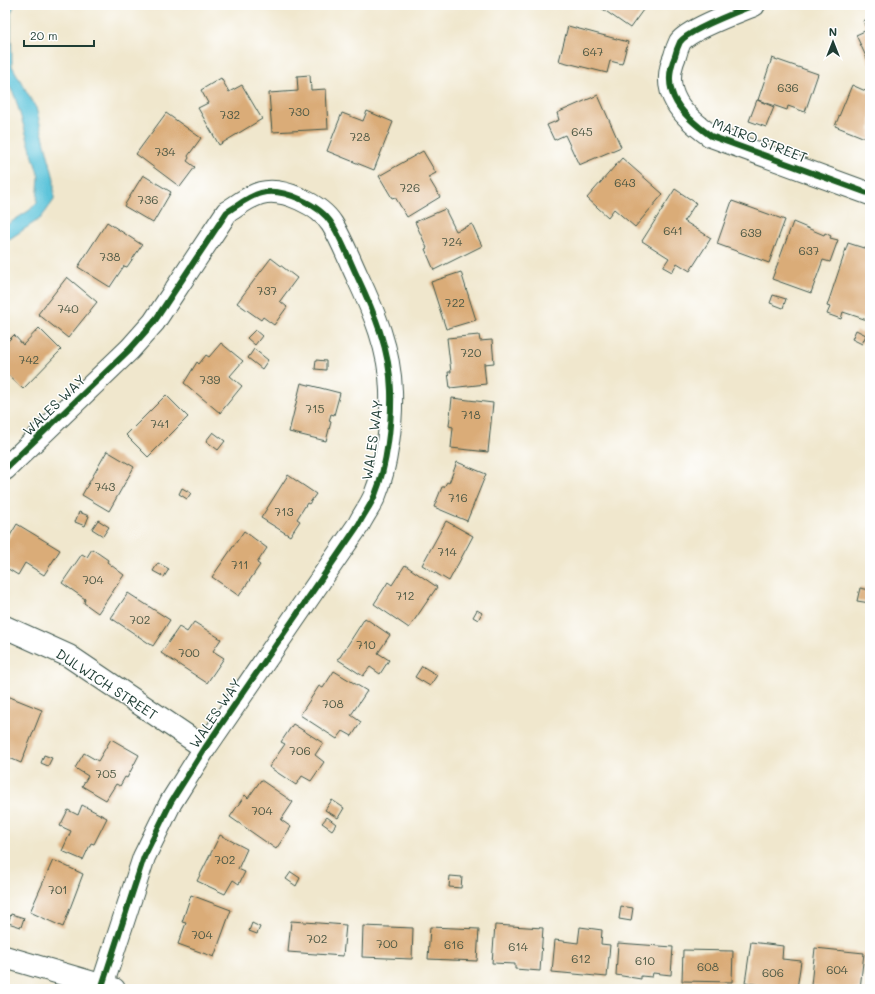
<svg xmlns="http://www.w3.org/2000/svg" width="875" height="994" font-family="Mali,sans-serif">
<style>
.water{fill:#5dc4da;stroke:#3e8087}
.building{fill:#daac78}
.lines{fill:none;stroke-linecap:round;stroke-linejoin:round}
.street-casing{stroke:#3e564b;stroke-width:24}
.street{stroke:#fff;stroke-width:22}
.cycleway-casing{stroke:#fff;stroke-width:8}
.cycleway{stroke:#1b5e20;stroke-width:6}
.labels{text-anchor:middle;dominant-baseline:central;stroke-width:3;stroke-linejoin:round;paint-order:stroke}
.number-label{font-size:12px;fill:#4e5945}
.street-label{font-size:14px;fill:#1f3d34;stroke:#fff}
</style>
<rect width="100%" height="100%" fill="#fff"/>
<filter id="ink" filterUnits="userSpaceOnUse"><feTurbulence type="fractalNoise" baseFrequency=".025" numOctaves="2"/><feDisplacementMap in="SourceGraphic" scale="8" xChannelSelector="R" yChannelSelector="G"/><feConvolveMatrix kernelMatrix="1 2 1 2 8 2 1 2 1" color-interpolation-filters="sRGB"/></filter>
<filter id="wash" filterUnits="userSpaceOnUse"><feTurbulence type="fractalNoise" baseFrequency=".012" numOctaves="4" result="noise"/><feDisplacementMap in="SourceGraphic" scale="16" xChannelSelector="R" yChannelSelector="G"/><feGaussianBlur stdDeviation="0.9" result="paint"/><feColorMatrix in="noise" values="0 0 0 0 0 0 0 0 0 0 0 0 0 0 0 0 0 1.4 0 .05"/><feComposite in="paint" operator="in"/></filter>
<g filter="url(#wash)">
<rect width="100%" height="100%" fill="#f0e7cd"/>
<path class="water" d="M5,5H14L11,14L12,66L36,108L54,179V200L41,218L5,242V226L30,210L37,202L39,177L15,97L5,77Z"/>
<g id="blocks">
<path class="building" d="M597,5H636L643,10L630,28Z
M870,18V62L869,63L856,35L867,30L863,21Z
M568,26L628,42L622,64L610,61L607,73L559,61Z
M772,58L818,74L805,112L788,106L787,110L758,100Z
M310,75L311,90L326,89L328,129L272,132L269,93L298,91L297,76Z
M221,78L229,92L242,85L262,119L219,145L198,108L208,103L201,90Z
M852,85L870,93V140L835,126Z
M598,95L621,147L579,165L565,135L554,140L547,125L559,120L557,113Z
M757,100L774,107L766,127L749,121Z
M367,111L393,122L374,170L327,151L342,113L363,121Z
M166,113L201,138L188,156L189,158L187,161L195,167L180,187L136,154Z
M423,151L436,173L428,177L440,197L407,217L395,197L392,198L379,176Z
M622,158L663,194L635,227L614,209L608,217L587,198Z
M143,175L171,192L153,223L124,206Z
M675,189L696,203L684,221L711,238L690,271L677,263L672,272L663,267L669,258L642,241Z
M732,201L785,220L769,263L717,244Z
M445,209L456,231L472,224L482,246L434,270L425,249L427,248L415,222Z
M107,222L142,245L127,267L124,266L110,287L78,267Z
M793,222L824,235L825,233L831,236L830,238L838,240L830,262L823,260L811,293L772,279Z
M848,243L870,250V260L867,269L870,270V321L843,312L841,319L827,314L830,307L827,306Z
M271,258L297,278L280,301L287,307L274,325L263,317L261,320L237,303Z
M461,272L476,320L446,329L431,282Z
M67,277L97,302L68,338L38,314Z
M773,295L786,299L783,308L770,303Z
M39,328L61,350L23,389L5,372L6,360L5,344L14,335L23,345Z
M255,330L262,336L255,345L247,338Z
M856,330L866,335L862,344L852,339Z
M479,335L480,341L492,340L494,363L484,364L486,384L450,388L448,372H451L447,338Z
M221,343L243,361L230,376L242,386L220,413L184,383L197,362L199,364L206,355L209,357Z
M254,349L268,360L262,369L248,358Z
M316,360L326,361V370L315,369Z
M301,383L340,393L334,415L331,414L329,421L331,422L326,441L289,432Z
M166,395L188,417L148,457L126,435Z
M452,398L493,403L488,452L451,448L453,427L449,426Z
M213,432L225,441L218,450L206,441Z
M107,451L134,467L109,511L82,495Z
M457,462L486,474L467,521L434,507L442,487H444L447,482L449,483Z
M288,475L316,494L309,504L307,503L297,519L300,521L290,536L261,518Z
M182,488L191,493L187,499L179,494Z
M79,512L89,516L85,526L75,522Z
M98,520L109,527L103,536L92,529Z
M446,521L473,536L449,581L422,565Z
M17,524L60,550L44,575L25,563L18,575L5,567V544Z
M244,531L267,548L257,563L260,565L239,596L212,577Z
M92,549L108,560L107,562L124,575L98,613L84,603L85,599L62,583L82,554L87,557Z
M158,563L169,569L164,577L153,571Z
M405,565L437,587L409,628L374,604L388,582L392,585Z
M860,588L870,590V603L857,601Z
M128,593L170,620L153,646L111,618Z
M477,610L482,613L478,620L473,617Z
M365,618L390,635L378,653L389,660L380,674L370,667L363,676L337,659L340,657Z
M194,622L221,639L213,651L224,658L207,683L161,653L179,627L187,632Z
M422,666L437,675L430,686L415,677Z
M334,671L367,691L351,715L361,722L352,736L343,731L337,739L300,715L319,686L323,688Z
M5,695L42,710L21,763L5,756Z
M293,724L323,743L315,755L324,762L311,781L302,776L296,785L269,767L285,744L281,742Z
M111,739L139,755L127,778L125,777L120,786L116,784L106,800L82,786L88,776L75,768L84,753L98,761Z
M44,755L52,758L48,766L41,763Z
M261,780L293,802L281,820L291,827L276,849L230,817L245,795L248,798Z
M332,800L344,808L338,818L325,810Z
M82,805L107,818L94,844L91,843L83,860L62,851L71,831L60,826L68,810L78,815Z
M327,817L336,824L332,830L322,823Z
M220,835L247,849L238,869L245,872L239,884L233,880L225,894L197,881Z
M53,860L83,874L63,927L30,912Z
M291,872L300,878L296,886L286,879Z
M450,876L462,877L461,888L449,887Z
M191,895L231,910L214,957L178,944L186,923L182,922Z
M621,906L633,908L631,921L619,919Z
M11,914L24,918L21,927L8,923Z
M291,921L346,925L343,956L288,952Z
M252,923L260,927L257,934L249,931Z
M495,925L543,928L540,971L515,969V964L492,963Z
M363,926L413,928L412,959L362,957Z
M430,927L479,929L477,961L428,959Z
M580,927L602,930L601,944L610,945L607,977L552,972L555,940L578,943Z
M751,942L783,946L782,959L801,961L797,989L745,983Z
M618,943L673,947L671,975L653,973L652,977L641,976V979L616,975Z
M815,948L864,953L860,989H833L811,985Z
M683,950L733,951L732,982L682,981Z"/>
</g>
</g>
<g filter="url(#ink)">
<use href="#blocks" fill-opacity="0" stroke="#3e564b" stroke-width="1"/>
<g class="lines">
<g class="street-casing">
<path id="street" d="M754,5C739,11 688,30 680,42C678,46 676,52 675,56C659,93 683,116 711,136L870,194
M5,469L130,349L154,322L227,212C237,206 249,196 261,193C283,187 320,205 332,224C342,240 349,259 357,276C374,312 390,350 391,391C392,422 387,466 375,495C371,505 364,514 359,524L205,748L171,802L144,857L102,986
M5,627L69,656L205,748
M5,957L114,989"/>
</g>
<use href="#street" class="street"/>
<g class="cycleway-casing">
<path id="cycleway" d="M754,5C739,11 688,30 680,42C678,46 676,52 675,56C659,93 683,116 711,136L870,194
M5,469L130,349L154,322L227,212C237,206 249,196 261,193C283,187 320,205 332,224C342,240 349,259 357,276C374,312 390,350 391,391C392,422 387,466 375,495C371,505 364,514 359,524L205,748L171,802L144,857L102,986"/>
</g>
<use href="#cycleway" class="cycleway"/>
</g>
</g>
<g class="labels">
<g class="number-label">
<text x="593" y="51">647</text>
<text x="788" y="87">636</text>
<text x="299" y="111">730</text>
<text x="230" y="114">732</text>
<text x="582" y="131">645</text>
<text x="360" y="136">728</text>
<text x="165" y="151">734</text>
<text x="625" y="182">643</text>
<text x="410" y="187">726</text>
<text x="148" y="199">736</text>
<text x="673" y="230">641</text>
<text x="751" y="232">639</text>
<text x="452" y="241">724</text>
<text x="809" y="250">637</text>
<text x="110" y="256">738</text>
<text x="267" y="290">737</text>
<text x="455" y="302">722</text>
<text x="68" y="308">740</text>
<text x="471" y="352">720</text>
<text x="29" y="359">742</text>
<text x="210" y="379">739</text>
<text x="315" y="408">715</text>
<text x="471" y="414">718</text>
<text x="160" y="423">741</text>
<text x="105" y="486">743</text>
<text x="458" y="497">716</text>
<text x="284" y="511">713</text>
<text x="447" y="551">714</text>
<text x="240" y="564">711</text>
<text x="93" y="579">704</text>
<text x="405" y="595">712</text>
<text x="140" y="619">702</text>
<text x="366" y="644">710</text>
<text x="189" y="652">700</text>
<text x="333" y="703">708</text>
<text x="300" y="750">706</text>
<text x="106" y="773">705</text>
<text x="262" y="810">704</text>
<text x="225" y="859">702</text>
<text x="58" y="889">701</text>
<text x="202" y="934">704</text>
<text x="317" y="938">702</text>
<text x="387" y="943">700</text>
<text x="454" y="944">616</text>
<text x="518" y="946">614</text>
<text x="581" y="958">612</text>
<text x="645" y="960">610</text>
<text x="708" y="966">608</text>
<text x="837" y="969">604</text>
<text x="773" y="972">606</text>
</g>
<g class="street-label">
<text transform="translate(760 140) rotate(21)">MAIRO STREET</text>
<text transform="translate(54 405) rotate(-44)">WALES WAY</text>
<text transform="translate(372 440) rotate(-82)">WALES WAY</text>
<text transform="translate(107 684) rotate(33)">DULWICH STREET</text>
<text transform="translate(215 713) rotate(-56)">WALES WAY</text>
</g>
</g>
<rect width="875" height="994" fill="none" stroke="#fff" stroke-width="20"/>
<g transform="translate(833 42)" stroke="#ffffff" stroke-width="3" paint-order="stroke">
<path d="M0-3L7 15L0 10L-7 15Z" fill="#1f3d34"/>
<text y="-6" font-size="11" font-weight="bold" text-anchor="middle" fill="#1f3d34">N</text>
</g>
<path d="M24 40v6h70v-6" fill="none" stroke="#1f3d34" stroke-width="2"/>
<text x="30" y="40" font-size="12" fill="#1f3d34" stroke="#ffffff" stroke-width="3" paint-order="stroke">20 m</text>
</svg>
